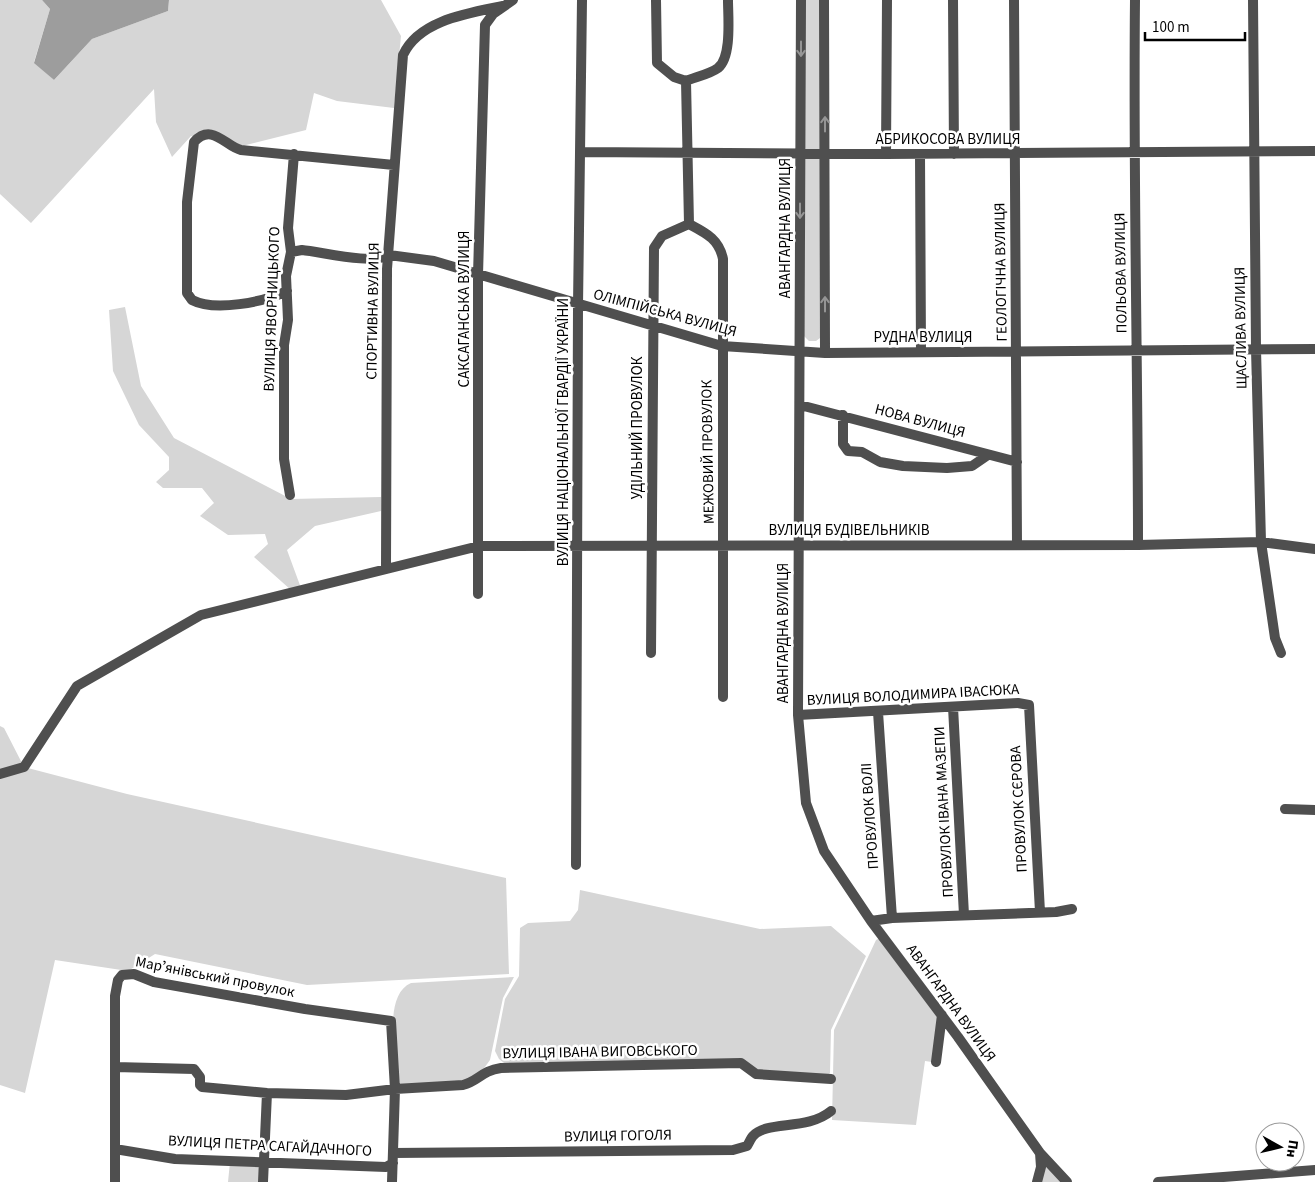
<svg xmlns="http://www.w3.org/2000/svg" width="1315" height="1182" font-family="'Source Sans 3',sans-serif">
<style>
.green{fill:#d6d6d6}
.water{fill:#9d9d9d}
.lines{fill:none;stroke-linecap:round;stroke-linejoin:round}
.minor{stroke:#4f4f4f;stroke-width:10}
.oneway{stroke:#959595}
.labels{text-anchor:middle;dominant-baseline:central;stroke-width:5;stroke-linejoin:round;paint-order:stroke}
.street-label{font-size:15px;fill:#000;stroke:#fff}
</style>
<rect width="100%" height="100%" fill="#fff"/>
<path class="green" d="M0,0H42L50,9L34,62L54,80L92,39L168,11L169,0H381L401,36L394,108L337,101L314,93L306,130L238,147L225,138H195L191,136L172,157L156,122L154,89L31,223L0,194Z
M805,0H822L820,150H807L804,148Z
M805,158H821L820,338L816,341H809L804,336Z
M125,307L141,386L174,438L291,499L381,497V511L315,526L287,550L301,588L291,590L254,557L268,544L265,534L228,535L200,516L214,503L202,488H163L156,482L169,470V457L139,425L113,371L109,310Z
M0,726L4,728L24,767L127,794L506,878L509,974L307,985L155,954L128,971L55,960L25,1093L0,1085Z
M580,890L760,929L831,926L866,956L831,1030L830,1073L827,1076L760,1073L748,1063L508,1066L499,1059L495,1051L505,999L519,976L520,928L528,923L570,921L578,910Z
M880,938L938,1017L932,1062L925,1061L916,1125L832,1120L834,1030L876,940Z
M514,977L503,998L490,1060L482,1071L472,1080L399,1087C397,1062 381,996 411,983Z
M230,1162L262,1163V1182H228Z
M1043,1162L1061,1182H1040Z"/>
<path class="water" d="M42,0H169L168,11L92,39L54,80L34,63L50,9Z"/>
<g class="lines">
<path class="minor" d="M656,0L657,63L674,77L686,81
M801,0L798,715L806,803L824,851L871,921L958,1037L1040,1153L1067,1182
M824,0L825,353
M953,0L954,154
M1014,0L1017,545
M1135,0C1133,182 1138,363 1138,545
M1253,0L1256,349L1261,542L1275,638L1281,653
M686,81L689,224
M686,81C696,77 710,74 718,68C732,57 728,17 728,0
M580,152L886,154L1315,151
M886,154L887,0
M920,154L921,352
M689,224C706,233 719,239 723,259V697
M291,252L302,250C323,252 372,265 389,255L434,261L722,346L825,353L1315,349
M287,291C264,302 215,312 192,300L187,293V202L194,142C212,122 226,147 241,150L394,165
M800,405L1017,462
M843,415V444L848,451L862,452L880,462L903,466L947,468L972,466L988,455
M290,495L284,459V345L288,320L286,276L291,252L288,228L294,154
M386,569L387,269L403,55C419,20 469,13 503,6
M478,594V275L485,25L493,14L513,0
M651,653L654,248L662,236L689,224
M953,707L964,915
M878,712L892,918
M798,715L1018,703L1029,705L1040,912
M0,774L24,767L77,686L201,615L479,546L1138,545L1261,542L1315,549
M1285,809L1315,810
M576,865L578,306L582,0
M871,921L892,918L1056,912L1072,909
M936,1062L942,1015
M115,1067L194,1069L200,1077V1085L202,1087L267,1093L346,1095L395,1089L463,1085C479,1081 481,1071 501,1068L741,1063L756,1074L831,1079
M115,1149L175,1159L386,1167L393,1163
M393,1153L733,1150L747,1146C749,1143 751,1138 753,1136C767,1120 807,1131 831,1111
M115,1182V996L118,980L122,975L134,974L154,982L305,1009L391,1021L395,1089L392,1182
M263,1182L267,1093
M1037,1182L1041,1167L1040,1153
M1158,1182L1315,1170"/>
</g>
<defs><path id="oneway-shaft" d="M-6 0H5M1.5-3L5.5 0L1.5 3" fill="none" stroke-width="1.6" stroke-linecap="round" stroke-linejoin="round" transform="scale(1.25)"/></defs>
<g class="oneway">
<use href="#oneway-shaft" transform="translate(801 49) rotate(90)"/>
<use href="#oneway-shaft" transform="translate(825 124) rotate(-90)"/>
<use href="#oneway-shaft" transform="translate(800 211) rotate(90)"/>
<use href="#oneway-shaft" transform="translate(825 304) rotate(-90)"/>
</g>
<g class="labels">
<g class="street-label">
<text x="948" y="139">АБРИКОСОВА ВУЛИЦЯ</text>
<text transform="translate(785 228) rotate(-90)">АВАНГАРДНА ВУЛИЦЯ</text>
<text transform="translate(1001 272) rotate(-91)">ГЕОЛОГІЧНА ВУЛИЦЯ</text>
<text transform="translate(1121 273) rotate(-91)">ПОЛЬОВА ВУЛИЦЯ</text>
<text transform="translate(272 309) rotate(-88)">ВУЛИЦЯ ЯВОРНИЦЬКОГО</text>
<text transform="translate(464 309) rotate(-90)">САКСАГАНСЬКА ВУЛИЦЯ</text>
<text transform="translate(373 311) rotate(-89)">СПОРТИВНА ВУЛИЦЯ</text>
<text transform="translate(665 313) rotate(15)">ОЛІМПІЙСЬКА ВУЛИЦЯ</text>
<text transform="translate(1241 328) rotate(-91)">ЩАСЛИВА ВУЛИЦЯ</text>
<text x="923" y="337">РУДНА ВУЛИЦЯ</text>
<text transform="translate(920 421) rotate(15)">НОВА ВУЛИЦЯ</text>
<text transform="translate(637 428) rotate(-90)">УДІЛЬНИЙ ПРОВУЛОК</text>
<text transform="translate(563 432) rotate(-90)">ВУЛИЦЯ НАЦІОНАЛЬНОЇ ГВАРДІЇ УКРАЇНИ</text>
<text transform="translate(708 452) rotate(-91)">МЕЖОВИЙ ПРОВУЛОК</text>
<text x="849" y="530">ВУЛИЦЯ БУДІВЕЛЬНИКІВ</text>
<text transform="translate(783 633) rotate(-90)">АВАНГАРДНА ВУЛИЦЯ</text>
<text transform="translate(913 695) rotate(-3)">ВУЛИЦЯ ВОЛОДИМИРА ІВАСЮКА</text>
<text transform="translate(1019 809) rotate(-93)">ПРОВУЛОК СЄРОВА</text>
<text transform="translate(944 812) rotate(-93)">ПРОВУЛОК ІВАНА МАЗЕПИ</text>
<text transform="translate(870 816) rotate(-94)">ПРОВУЛОК ВОЛІ</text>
<text transform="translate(215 977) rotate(11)">Марʼянівський провулок</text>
<text transform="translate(951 1003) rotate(54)">АВАНГАРДНА ВУЛИЦЯ</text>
<text transform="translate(600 1052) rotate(-1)">ВУЛИЦЯ ІВАНА ВИГОВСЬКОГО</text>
<text transform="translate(618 1136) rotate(-1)">ВУЛИЦЯ ГОГОЛЯ</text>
<text transform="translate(270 1146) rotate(3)">ВУЛИЦЯ ПЕТРА САГАЙДАЧНОГО</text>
</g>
</g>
<g transform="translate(1280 1147) rotate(98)"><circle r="24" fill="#ffffff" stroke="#999999"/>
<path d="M0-4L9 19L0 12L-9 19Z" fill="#000000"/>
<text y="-8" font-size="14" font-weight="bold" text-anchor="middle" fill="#000000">Пн</text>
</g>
<path d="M1145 32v8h100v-8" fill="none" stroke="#000000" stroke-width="2.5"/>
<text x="1152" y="32" font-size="15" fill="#000000" stroke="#ffffff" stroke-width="4" paint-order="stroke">100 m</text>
</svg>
